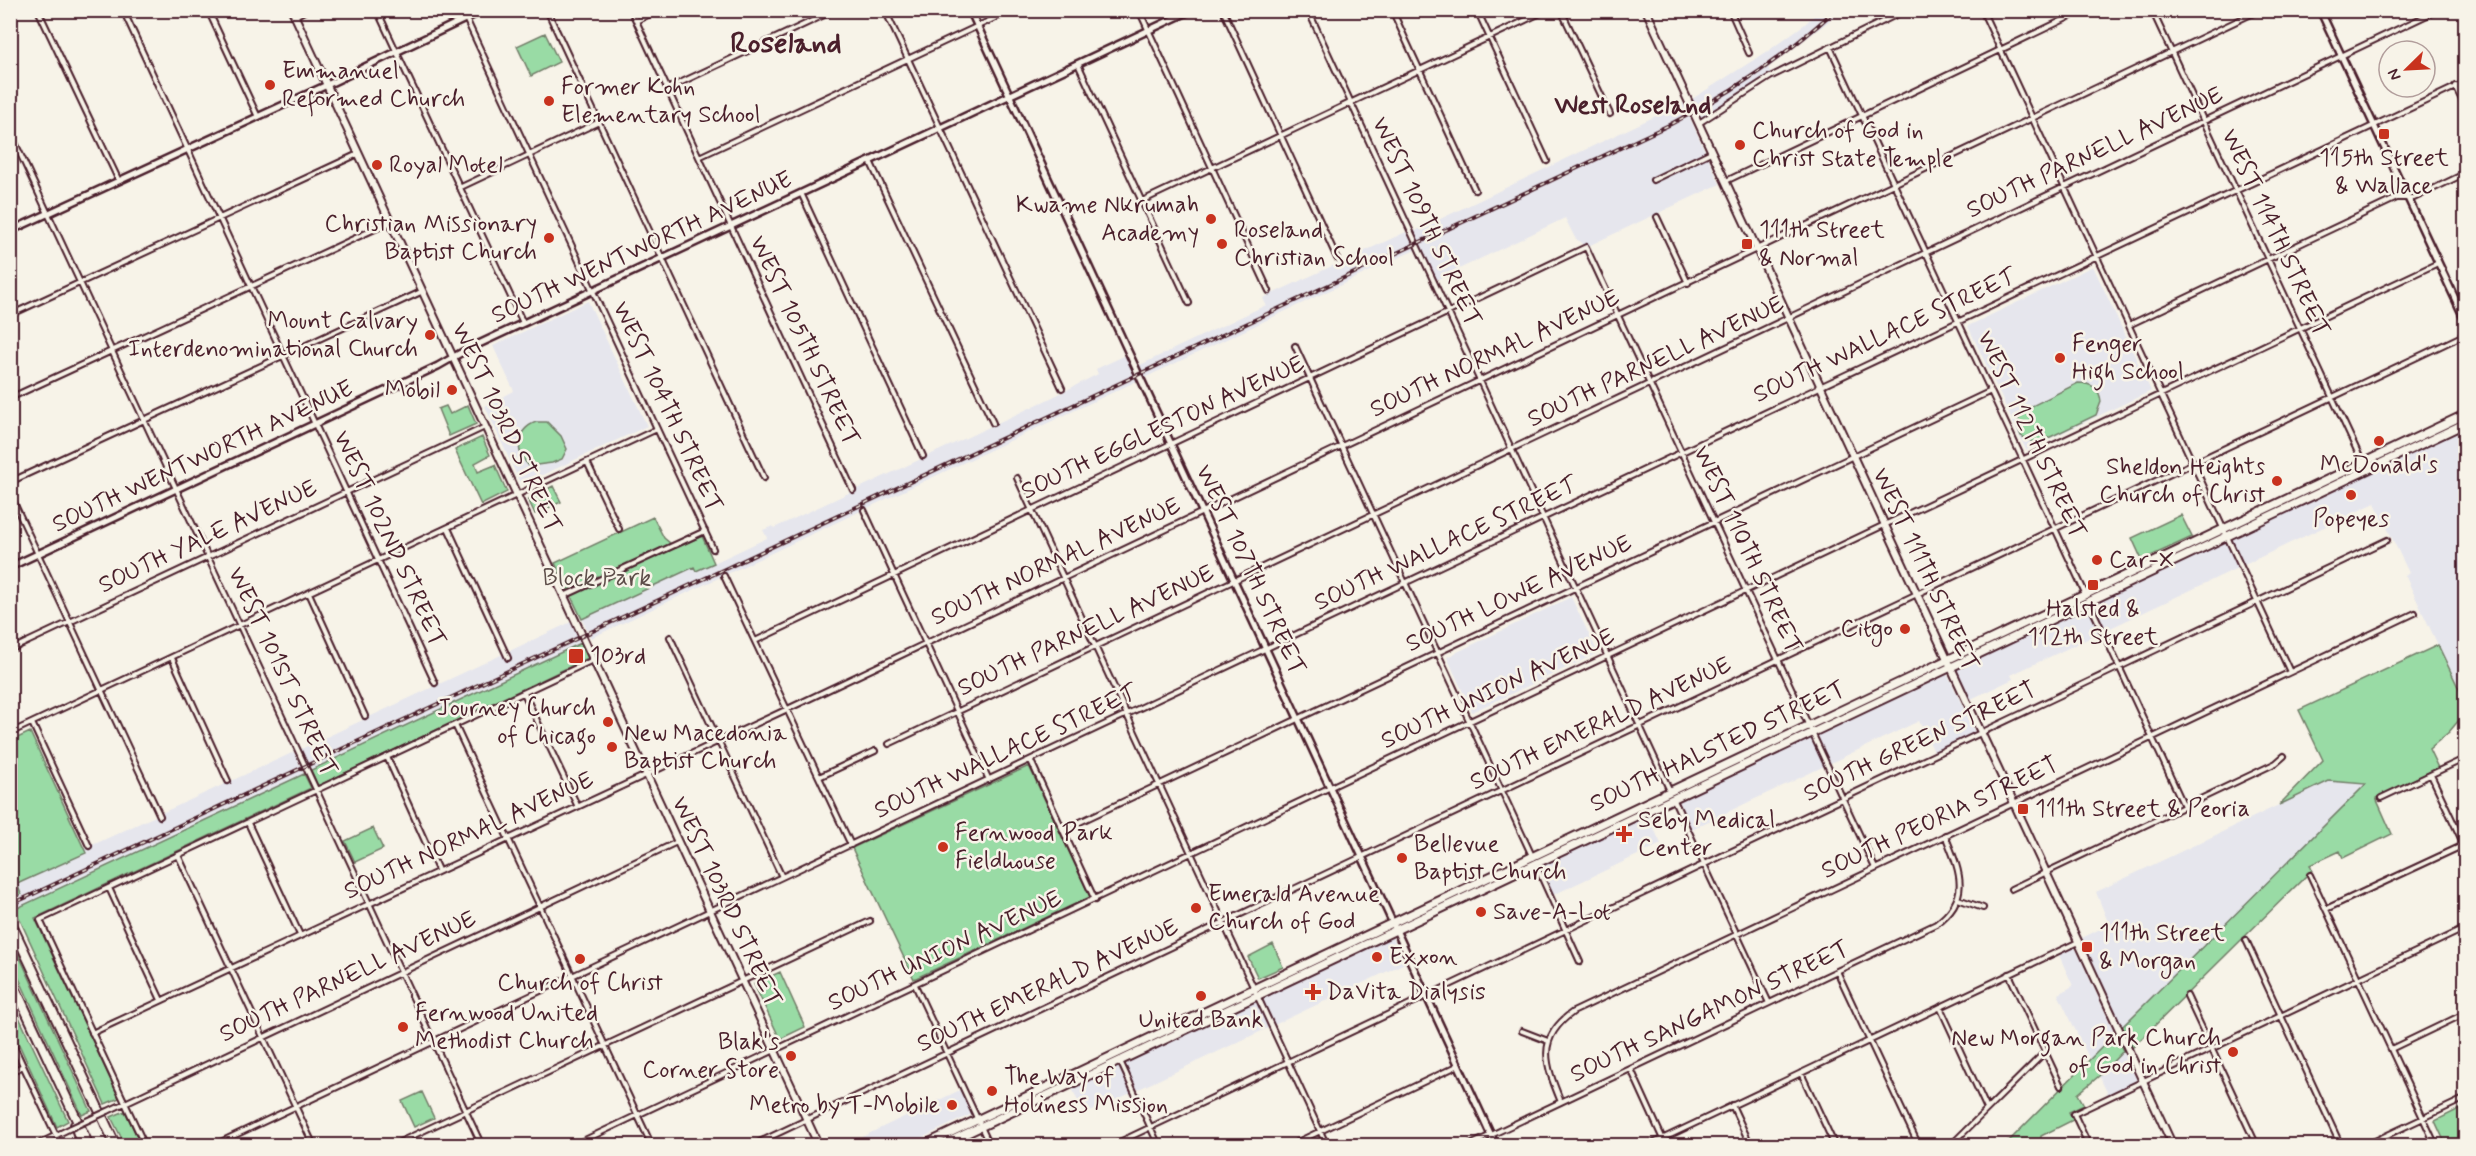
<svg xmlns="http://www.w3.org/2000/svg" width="2476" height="1156" font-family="Mynerve,sans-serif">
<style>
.built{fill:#e6e6ed}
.green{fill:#99dba5;stroke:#727d68;stroke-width:1.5}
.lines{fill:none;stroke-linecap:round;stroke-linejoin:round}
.minor-casing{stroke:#4a1f2b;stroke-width:8}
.tertiary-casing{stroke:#4a1f2b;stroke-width:10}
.secondary-casing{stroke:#4a1f2b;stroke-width:10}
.primary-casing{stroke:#4a1f2b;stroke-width:11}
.motorway-casing{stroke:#4a1f2b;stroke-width:12}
.minor{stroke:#f7f3e8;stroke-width:4}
.tertiary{stroke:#f7f3e8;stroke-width:5}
.secondary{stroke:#f7f3e8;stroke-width:6}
.primary{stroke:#f7f3e8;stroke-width:7}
.motorway{stroke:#f7f3e8;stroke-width:8}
.rail-casing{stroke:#4a1f2b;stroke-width:4}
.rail{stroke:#f7f3e8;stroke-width:1.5;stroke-dasharray:4.5;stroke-linecap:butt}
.minor-bridge-casing{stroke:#4a1f2b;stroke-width:8;stroke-linecap:butt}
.minor-bridge{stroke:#f7f3e8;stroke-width:4}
.poi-dot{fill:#c8321e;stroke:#f7f3e8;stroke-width:2}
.labels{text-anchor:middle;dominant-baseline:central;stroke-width:5;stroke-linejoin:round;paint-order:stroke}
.poi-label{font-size:24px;fill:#4a1f2b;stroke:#f7f3e8;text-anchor:start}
.street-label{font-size:24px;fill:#4a1f2b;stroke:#f7f3e8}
.park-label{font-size:24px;fill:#5e4e4a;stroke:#f7f3e8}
.neighbourhood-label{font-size:26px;font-weight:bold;fill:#4a1f2b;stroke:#f7f3e8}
.district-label{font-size:30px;font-weight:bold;fill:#4a1f2b;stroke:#f7f3e8}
</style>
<rect width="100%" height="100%" fill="#f7f3e8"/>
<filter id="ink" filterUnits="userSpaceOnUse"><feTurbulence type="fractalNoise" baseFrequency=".0167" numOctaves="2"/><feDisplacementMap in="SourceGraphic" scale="12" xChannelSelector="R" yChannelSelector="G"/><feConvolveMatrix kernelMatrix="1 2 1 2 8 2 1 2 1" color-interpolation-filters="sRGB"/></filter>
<g filter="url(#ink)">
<path class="built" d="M1819,11H1842L1768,68L1771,73L1704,117H1700L1692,99L1768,51L1805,24Z
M1683,103L1720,184L1586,247L1575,238L1565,218L1436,280L1413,232Z
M1406,232L1415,250L1144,378L1138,366L1266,305L1263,298Z
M2093,266L2151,391L2026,450L1968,326Z
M588,301L647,426L521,485L485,406L514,391L493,346Z
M1126,355L1137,381L591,638L582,619L694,567L697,571L767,538L763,530L773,526L774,528L1053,397L1098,374L1096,369Z
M2465,428L2466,687L2460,692L2405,575L2409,573L2375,503L2011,675L2013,679L1971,699L1956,669Z
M1571,597L1598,653L1472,712L1447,657Z
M571,622L581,643L311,770L301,749Z
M1947,673L1976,735L1935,754L1919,721L1692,829L1679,801Z
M294,752L304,774L15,909L11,899L21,894L17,885L85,853L84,849Z
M2329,781L2366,784L2122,1027L2082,938L2104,927L2108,922L2096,892Z
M1648,815L1661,844L1551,896L1538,868Z
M1392,936L1405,963L1084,1115L1072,1088Z
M2074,945L2115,1034L2090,1060L2058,994L2073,986L2058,953Z
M2123,1051L2138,1083L2109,1096L2099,1076Z
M960,1090L972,1114L907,1145H866L862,1137Z"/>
<path class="green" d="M545,33L559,62L531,76L517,46Z
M2078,383C2090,383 2100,388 2101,402L2096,415L2040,442H2033L2021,436L2017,424L2022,411Z
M468,405L476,424L449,436L438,409L446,406L450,414Z
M536,422H547L561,436L567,449L562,459L552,463L529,466C514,451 516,430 536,422Z
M482,437L490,455L475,463L478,472L495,465L507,492L481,505L455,450Z
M553,486L561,502L535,514L528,499Z
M2181,515L2192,537L2142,560L2132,538Z
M653,517L664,538L676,548L702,536L714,563L696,571L694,567L582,619L555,563Z
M581,643L588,658L318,786L311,770Z
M2438,645L2460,691L2465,687V713L2449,732L2429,749L2438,768L2376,798L2392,834L2343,858L2340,851L2310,865L2312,870L2132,1048L2122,1027L2366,784L2329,781L2279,805L2323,760L2299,710Z
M30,732L86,853L17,884L21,894L11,899V741Z
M1029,766L1090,897L914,979L852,848Z
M304,774L311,788L35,918L119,1098L105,1104L15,909Z
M373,828L383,849L355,862L345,841Z
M11,938L91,1111L82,1115L11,961Z
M1273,944L1283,967L1258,978L1248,957Z
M780,972L805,1027L780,1039L754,984Z
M11,1000L68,1121L57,1127L11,1027Z
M2115,1034L2123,1051L2099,1076L2078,1094L2084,1105L2069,1112L2073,1120L2041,1136V1139L2034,1145H2005Z
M422,1092L434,1118L414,1127L402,1101Z
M2465,1106V1145H2446L2435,1121Z
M125,1111L141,1145H125L111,1117Z"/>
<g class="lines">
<g class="minor-casing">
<path id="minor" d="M38,10L119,181
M123,10L435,683
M208,10L258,117
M377,10L523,323
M462,10L713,549
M547,10L764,478
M631,10L853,490
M885,10L1062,388
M1139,10L1269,291
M1223,10L1337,258
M1308,10L1670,791
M1392,10L1475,190
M1477,10L1547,161
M1561,10L1610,114
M1730,10L1749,53
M1982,10L2290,672
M2152,10L2366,470
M295,16L306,10
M636,21L658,10
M1830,47L2086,595
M1078,64L1189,303
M2455,86L2466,108
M667,89L835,10
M1699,123L1770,77L1906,10
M10,132L482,1146
M699,157L1012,10
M870,161L993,423
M1653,180L1711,152
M1726,181L2084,10
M459,188L599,122
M801,193L923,456
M1142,201L1547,10
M1657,217L1688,283
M2457,303L2466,298
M10,315L358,154
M2129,325L2397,198H2414L2466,173
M1295,346L1533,858
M10,398L390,222
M587,462L619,529
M1017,478L1327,1146
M10,482L423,291
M10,494L160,816
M864,510L989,780
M448,528L508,658
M724,576L851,845
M309,593L365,716
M564,596L705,531
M2089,602L2184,806
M670,637L782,877
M755,641L1586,247L1875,868
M10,650L485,427
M172,658L228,781
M524,693L577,805
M32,723L89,846
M455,725L652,1146
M10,733L657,429
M889,744L2438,10
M387,757L438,870
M1031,761L1095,900
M2431,775L2466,849
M819,777L875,751
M1673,798L1769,1003
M2381,798L2466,758
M248,823L300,935
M1063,830L1991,391
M178,855L314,1146
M1536,865L1580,962
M2310,875L2436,1146
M109,888L161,1000
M2011,889L2276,763L2284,756
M1958,899L1983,908
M2326,909L2466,844
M2246,940L2341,1146
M1837,971L1919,1146
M2009,974L2061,1086
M915,985L990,1146
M2187,996L2257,1146
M1940,1007L1987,1109
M1522,1031L1548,1041
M92,1033L794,706L2260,10
M10,1038L61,1146
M2391,1049L2466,1013
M1120,1061L1159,1146
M1631,1069L1666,1146
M10,1072L23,1066
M1801,1073L1835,1146
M1561,1102C1546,1065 1535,1039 1573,1012L2415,613
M1732,1105L1751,1146
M108,1111L677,842
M34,1146L71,1128
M145,1146L40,920L593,660
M212,1146L2466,82
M391,1146L870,921
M572,1146L2438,263
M751,1146L2466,334
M1111,1146L2387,540
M1289,1146L1459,1065
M1468,1146L1936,924C1973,897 1959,870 1945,835
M1647,1146L2078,942
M1950,1146L2045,1052
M2089,1146L2074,1114L2466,928
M2364,1146L2466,1098"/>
</g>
<g class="tertiary-casing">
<path id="tertiary" d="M970,10L1496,1146
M2320,10L2466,322
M10,231L327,85L484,10
M10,567L438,366L466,350L1192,10"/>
</g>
<g class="secondary-casing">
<path id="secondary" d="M292,10L819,1146
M1646,10L2173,1146"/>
</g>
<g class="primary-casing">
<path id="primary" d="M922,1146L2466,414
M940,1146L2466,423"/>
</g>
<g class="motorway-casing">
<path id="motorway" d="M10,921L116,1146
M10,977L89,1146
M75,1125L82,1146"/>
</g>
<use href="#minor" class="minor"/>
<use href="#tertiary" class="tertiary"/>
<use href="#secondary" class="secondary"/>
<use href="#primary" class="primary"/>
<use href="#motorway" class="motorway"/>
<g class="rail-casing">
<path id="rail" d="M10,905L1669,125C1728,95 1786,56 1835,10"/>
</g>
<use href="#rail" class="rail"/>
<g class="minor-bridge-casing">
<path id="minor-bridge" d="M71,1128L108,1111"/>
</g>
<use href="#minor-bridge" class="minor-bridge"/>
</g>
</g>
<g class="poi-dot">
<circle cx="270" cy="85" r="6"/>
<circle cx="549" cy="101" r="6"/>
<rect x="2378" y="128" width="12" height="12" rx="3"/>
<circle cx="1740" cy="145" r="6"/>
<circle cx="377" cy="165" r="6"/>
<circle cx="1211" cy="219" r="6"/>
<circle cx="549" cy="238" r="6"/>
<circle cx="1222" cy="244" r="6"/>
<rect x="1741" y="238" width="12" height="12" rx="3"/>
<circle cx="430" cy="335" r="6"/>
<circle cx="2060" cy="358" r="6"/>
<circle cx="452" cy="390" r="6"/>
<circle cx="2379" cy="441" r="6"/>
<circle cx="2277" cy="481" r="6"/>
<circle cx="2351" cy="495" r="6"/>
<circle cx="2097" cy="560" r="6"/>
<rect x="2087" y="579" width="12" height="12" rx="3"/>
<circle cx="1905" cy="629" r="6"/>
<rect x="568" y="648" width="16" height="16" rx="3"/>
<circle cx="608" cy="722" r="6"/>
<circle cx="612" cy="747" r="6"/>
<rect x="2017" y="803" width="12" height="12" rx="3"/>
<path d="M1621 825h6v6h6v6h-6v6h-6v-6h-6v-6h6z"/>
<circle cx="943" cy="847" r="6"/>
<circle cx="1402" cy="858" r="6"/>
<circle cx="1196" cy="908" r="6"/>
<circle cx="1481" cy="912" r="6"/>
<rect x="2081" y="941" width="12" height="12" rx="3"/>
<circle cx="1377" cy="957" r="6"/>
<circle cx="580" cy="959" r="6"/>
<path d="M1310 983h6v6h6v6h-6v6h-6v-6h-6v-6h6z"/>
<circle cx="1201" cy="996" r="6"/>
<circle cx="403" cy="1027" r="6"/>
<circle cx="2233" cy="1052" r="6"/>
<circle cx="791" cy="1056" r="6"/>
<circle cx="992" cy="1091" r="6"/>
<circle cx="952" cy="1105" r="6"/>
</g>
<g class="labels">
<g class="poi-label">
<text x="282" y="71">Emmanuel<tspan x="282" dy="28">Reformed Church</tspan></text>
<text x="561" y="87">Former Kohn<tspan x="561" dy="28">Elementary School</tspan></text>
<text x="1752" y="131">Church of God in<tspan x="1752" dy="28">Christ State Temple</tspan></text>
<text x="2384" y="158" text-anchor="middle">115th Street<tspan x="2384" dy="28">&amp; Wallace</tspan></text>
<text x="389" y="165">Royal Motel</text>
<text x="1199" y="205" text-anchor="end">Kwame Nkrumah<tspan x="1199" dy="28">Academy</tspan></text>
<text x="537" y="224" text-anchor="end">Christian Missionary<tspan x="537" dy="28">Baptist Church</tspan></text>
<text x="1234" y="230">Roseland<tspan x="1234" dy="28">Christian School</tspan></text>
<text x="1759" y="230">111th Street<tspan x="1759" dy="28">&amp; Normal</tspan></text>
<text x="418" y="321" text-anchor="end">Mount Calvary<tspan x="418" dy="28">Interdenominational Church</tspan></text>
<text x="2072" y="344">Fenger<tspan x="2072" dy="28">High School</tspan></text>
<text x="440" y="390" text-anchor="end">Mobil</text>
<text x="2379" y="465" text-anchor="middle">McDonald's</text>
<text x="2265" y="467" text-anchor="end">Sheldon Heights<tspan x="2265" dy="28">Church of Christ</tspan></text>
<text x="2351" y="519" text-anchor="middle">Popeyes</text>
<text x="2109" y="560">Car-X</text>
<text x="2093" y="609" text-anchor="middle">Halsted &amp;<tspan x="2093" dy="28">112th Street</tspan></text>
<text x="1893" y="629" text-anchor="end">Citgo</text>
<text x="590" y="656">103rd</text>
<text x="596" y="708" text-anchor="end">Journey Church<tspan x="596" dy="28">of Chicago</tspan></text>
<text x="624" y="733">New Macedonia<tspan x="624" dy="28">Baptist Church</tspan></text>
<text x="2035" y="809">111th Street &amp; Peoria</text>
<text x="1638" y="820">Seby Medical<tspan x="1638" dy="28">Center</tspan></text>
<text x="955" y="833">Fernwood Park<tspan x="955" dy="28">Fieldhouse</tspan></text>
<text x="1414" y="844">Bellevue<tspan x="1414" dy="28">Baptist Church</tspan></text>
<text x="1208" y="894">Emerald Avenue<tspan x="1208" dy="28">Church of God</tspan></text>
<text x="1493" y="912">Save-A-Lot</text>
<text x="2099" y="933">111th Street<tspan x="2099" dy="28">&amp; Morgan</tspan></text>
<text x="1389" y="957">Exxon</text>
<text x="580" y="983" text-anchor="middle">Church of Christ</text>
<text x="1326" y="992">DaVita Dialysis</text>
<text x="415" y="1013">Fernwood United<tspan x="415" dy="28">Methodist Church</tspan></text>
<text x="1201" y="1020" text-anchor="middle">United Bank</text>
<text x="2221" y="1038" text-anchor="end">New Morgan Park Church<tspan x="2221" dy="28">of God in Christ</tspan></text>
<text x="779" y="1042" text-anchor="end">Blak's<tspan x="779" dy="28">Corner Store</tspan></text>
<text x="1004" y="1077">The Way of<tspan x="1004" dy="28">Holiness Mission</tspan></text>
<text x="940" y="1105" text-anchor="end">Metro by T-Mobile</text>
</g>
<g class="street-label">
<text transform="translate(2095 153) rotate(-25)">SOUTH PARNELL AVENUE</text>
<text transform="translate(1426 222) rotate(65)">WEST 109TH STREET</text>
<text transform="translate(2275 233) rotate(65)">WEST 114TH STREET</text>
<text transform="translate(642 248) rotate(-25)">SOUTH WENTWORTH AVENUE</text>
<text transform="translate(1885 336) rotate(-25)">SOUTH WALLACE STREET</text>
<text transform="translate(804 341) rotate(65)">WEST 105TH STREET</text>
<text transform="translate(1495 354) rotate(-25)">SOUTH NORMAL AVENUE</text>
<text transform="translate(1656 362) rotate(-25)">SOUTH PARNELL AVENUE</text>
<text transform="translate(667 407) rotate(65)">WEST 104TH STREET</text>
<text transform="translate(506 428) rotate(65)">WEST 103RD STREET</text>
<text transform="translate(1163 428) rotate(-25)">SOUTH EGGLESTON AVENUE</text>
<text transform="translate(2031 435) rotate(65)">WEST 112TH STREET</text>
<text transform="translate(203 457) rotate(-25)">SOUTH WENTWORTH AVENUE</text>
<text transform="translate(208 537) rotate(-25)">SOUTH YALE AVENUE</text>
<text transform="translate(389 539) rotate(65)">WEST 102ND STREET</text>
<text transform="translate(1446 544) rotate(-25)">SOUTH WALLACE STREET</text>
<text transform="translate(1747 550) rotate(65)">WEST 110TH STREET</text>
<text transform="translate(1056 562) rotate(-25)">SOUTH NORMAL AVENUE</text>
<text transform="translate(1250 570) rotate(65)">WEST 107TH STREET</text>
<text transform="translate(1925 570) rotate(65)">WEST 111TH STREET</text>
<text transform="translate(1519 594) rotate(-25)">SOUTH LOWE AVENUE</text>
<text transform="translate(1086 631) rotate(-25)">SOUTH PARNELL AVENUE</text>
<text transform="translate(282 672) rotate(65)">WEST 101ST STREET</text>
<text transform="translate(1498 689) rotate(-25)">SOUTH UNION AVENUE</text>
<text transform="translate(1601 724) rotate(-25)">SOUTH EMERALD AVENUE</text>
<text transform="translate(1920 742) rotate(-25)">SOUTH GREEN STREET</text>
<text transform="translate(1718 747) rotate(-25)">SOUTH HALSTED STREET</text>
<text transform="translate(1006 752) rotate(-25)">SOUTH WALLACE STREET</text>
<text transform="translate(1940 818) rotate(-25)">SOUTH PEORIA STREET</text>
<text transform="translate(469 836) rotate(-25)">SOUTH NORMAL AVENUE</text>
<text transform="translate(726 902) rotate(65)">WEST 103RD STREET</text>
<text transform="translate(945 951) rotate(-25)">SOUTH UNION AVENUE</text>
<text transform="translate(348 977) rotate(-25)">SOUTH PARNELL AVENUE</text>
<text transform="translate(1048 986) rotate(-25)">SOUTH EMERALD AVENUE</text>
<text transform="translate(1710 1012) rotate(-25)">SOUTH SANGAMON STREET</text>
</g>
<g class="park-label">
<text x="597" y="578">Block Park</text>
</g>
<g class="neighbourhood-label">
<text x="1633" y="106">West Roseland</text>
</g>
<g class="district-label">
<text x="786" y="43">Roseland</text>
</g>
</g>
<rect width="2476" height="1156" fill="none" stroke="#f7f3e8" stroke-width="36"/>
<rect x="18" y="18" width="2440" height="1120" fill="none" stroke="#4a1f2b" stroke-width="2" filter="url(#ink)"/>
<g transform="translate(2407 69) rotate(246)"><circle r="28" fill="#f7f3e8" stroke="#b29e9c" stroke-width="1.5"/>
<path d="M0-4.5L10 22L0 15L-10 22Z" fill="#c8321e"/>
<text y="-9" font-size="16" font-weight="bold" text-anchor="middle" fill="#4a1f2b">N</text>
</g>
</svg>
